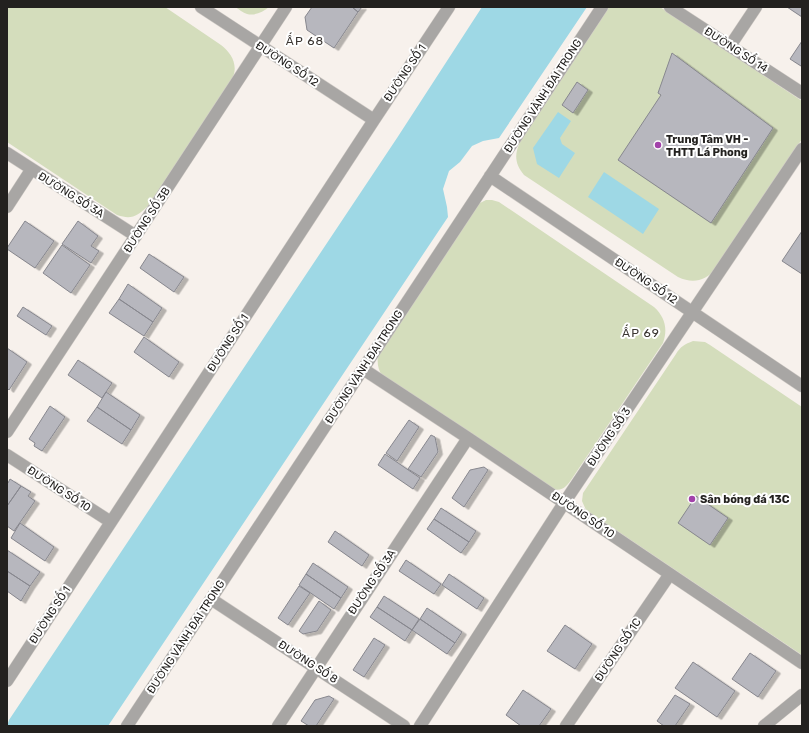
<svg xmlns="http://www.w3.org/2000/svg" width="809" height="733" font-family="Rubik,sans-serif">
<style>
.green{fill:#d4ddbc}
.water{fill:#9ed8e5}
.building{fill:#b7b7be;stroke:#87878e;filter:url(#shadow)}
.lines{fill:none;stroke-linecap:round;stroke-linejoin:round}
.minor-casing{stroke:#d1ccc7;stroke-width:13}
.minor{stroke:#a8a6a4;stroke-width:12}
.poi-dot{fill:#a242aa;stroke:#fff;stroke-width:1.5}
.labels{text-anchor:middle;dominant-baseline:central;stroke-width:4;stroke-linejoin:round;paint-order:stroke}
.street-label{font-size:11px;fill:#23211f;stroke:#fff}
.poi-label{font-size:11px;font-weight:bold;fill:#23211f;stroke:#fff;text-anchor:start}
.neighbourhood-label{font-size:12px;letter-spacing:1px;fill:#3b3632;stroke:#fff}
</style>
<defs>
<filter id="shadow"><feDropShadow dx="4.5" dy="2.5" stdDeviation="0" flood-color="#0004"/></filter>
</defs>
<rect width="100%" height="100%" fill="#f7f1ec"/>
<path class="green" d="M7,7H165L221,45C230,52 237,62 234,74C233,77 231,81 229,84L148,206C137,216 132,220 117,215L7,142Z
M235,7H269C263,12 255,16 247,14C243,13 239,9 235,7Z
M609,7H660L802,101V139L716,269C705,281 693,284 678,277L524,175C515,164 514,155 520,142Z
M486,200H492L499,202L654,307C665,317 668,329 663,343L571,480C566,487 563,490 554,490L383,377C378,370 377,364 378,356L475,208L480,203Z
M693,341L705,342L710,345L802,407V655L586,510L582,501L583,493L676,354C680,347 685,344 693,341Z"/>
<path class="water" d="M482,7H587L499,138L483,141L472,146L460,162L449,171L443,189L447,207L448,217L108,726H7L9,720L397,138Z
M558,112L571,121L560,138L562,144L575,153L559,178L537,164L533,148Z
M604,172L659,209L643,234L588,197Z"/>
<path class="building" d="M312,7H352L358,12L334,48L307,30L305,17Z
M352,7H362L358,12Z
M787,7H802V17Z
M802,41V65L801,66L790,59Z
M672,53L773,128L711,223L618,160L661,95L658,93Z
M577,82L588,90L573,113L562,105Z
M25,221L54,241L35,268L7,249V248Z
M78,221L98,236L91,246L99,251L91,263L62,244Z
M802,231V274L782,261Z
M62,245L90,265L71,293L43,273Z
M149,254L184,277L174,292L140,268Z
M128,284L162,308L153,322L119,299Z
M119,299L153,322L144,336L109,313Z
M23,307L52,326L46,335L17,316Z
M144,337L179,362L169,377L134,352Z
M7,348L27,362L9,390L7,388Z
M78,360L112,383L102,398L68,375Z
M106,392L140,415L131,430L97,407Z
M50,406L65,417L42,451L34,446L35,443L29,439Z
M97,407L131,430L122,444L87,421Z
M409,420L419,427L397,461L386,453Z
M431,435L435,437L438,452L421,477L408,469Z
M385,454L420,478L413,489L378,465Z
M484,467L488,470L464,507L452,498L470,470Z
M10,479L21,486L7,506V482L8,483Z
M21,486L31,492L28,496L35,501L14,531L7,526V506Z
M696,496L728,518L710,545L678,523Z
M441,508L476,531L469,542L434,519Z
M434,519L469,542L461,553L427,529Z
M20,523L54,547L45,561L11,538Z
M335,531L369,555L362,566L328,542Z
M7,550L40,572L30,586L7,571Z
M406,560L441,584L434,594L399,571Z
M313,563L348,587L341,598L306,574Z
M7,571L30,586L21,601L7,591Z
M306,574L341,598L334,609L299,585Z
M449,574L484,598L477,609L442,585Z
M299,586L310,593L288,625L278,618Z
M384,596L419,619L412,630L377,607Z
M319,601L331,610L317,631L303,634L299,631Z
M377,607L412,630L405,641L370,617Z
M427,608L462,632L455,643L420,619Z
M420,619L455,643L447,654L412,630Z
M565,625L592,644L575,669L547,651Z
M374,638L385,645L364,677L353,670Z
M750,653L776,671L758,697L732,679Z
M693,662L735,691L717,717L675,688Z
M523,690L551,709L539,726H521L506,715Z
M675,695L690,704L675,726H664L657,721Z
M329,696L334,699L316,726H309L301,721L315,700Z"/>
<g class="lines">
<g class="minor-casing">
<path id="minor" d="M201,7L374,120
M670,7L802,93
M730,46L756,7
M7,153L136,236
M490,176L802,386
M7,207L31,170
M363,369L468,438L802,663
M7,432L286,7
M7,455L111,522
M211,599L404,726
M7,681L374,120L449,7
M127,726L602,7
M278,726L468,438
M420,726L564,503L802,149
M566,726L670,574
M764,726L802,695"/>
</g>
<use href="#minor" class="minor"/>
</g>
<g class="poi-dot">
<circle cx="658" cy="145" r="4"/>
<circle cx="692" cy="499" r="4"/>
</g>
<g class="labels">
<g class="street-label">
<text transform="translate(736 50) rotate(33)">ĐƯỜNG SỐ 14</text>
<text transform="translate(287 64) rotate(33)">ĐƯỜNG SỐ 12</text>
<text transform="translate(405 73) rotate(-56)">ĐƯỜNG SỐ 1</text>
<text transform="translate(543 96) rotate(-57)">ĐƯỜNG VÀNH ĐAI TRONG</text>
<text transform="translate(71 195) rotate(32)">ĐƯỜNG SỐ 3A</text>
<text transform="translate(147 220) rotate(-57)">ĐƯỜNG SỐ 3B</text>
<text transform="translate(646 281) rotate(34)">ĐƯỜNG SỐ 12</text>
<text transform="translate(228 343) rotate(-57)">ĐƯỜNG SỐ 1</text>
<text transform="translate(364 367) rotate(-57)">ĐƯỜNG VÀNH ĐAI TRONG</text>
<text transform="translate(609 437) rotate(-56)">ĐƯỜNG SỐ 3</text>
<text transform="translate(59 489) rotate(33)">ĐƯỜNG SỐ 10</text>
<text transform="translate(583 515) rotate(34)">ĐƯỜNG SỐ 10</text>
<text transform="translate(372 582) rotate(-56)">ĐƯỜNG SỐ 3A</text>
<text transform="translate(50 615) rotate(-57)">ĐƯỜNG SỐ 1</text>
<text transform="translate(186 637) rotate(-57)">ĐƯỜNG VÀNH ĐAI TRONG</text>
<text transform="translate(618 650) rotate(-56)">ĐƯỜNG SỐ 1C</text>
<text transform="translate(308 662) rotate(33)">ĐƯỜNG SỐ 8</text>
</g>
<g class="poi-label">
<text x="666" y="139">Trung Tâm VH -<tspan x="666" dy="13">THTT Lá Phong</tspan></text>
<text x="700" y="499">Sân bóng đá 13C</text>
</g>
<g class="neighbourhood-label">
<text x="305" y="41">ẤP 68</text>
<text x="641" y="333">ẤP 69</text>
</g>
</g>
<rect width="809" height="733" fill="none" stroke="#23211f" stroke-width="16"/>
</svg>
